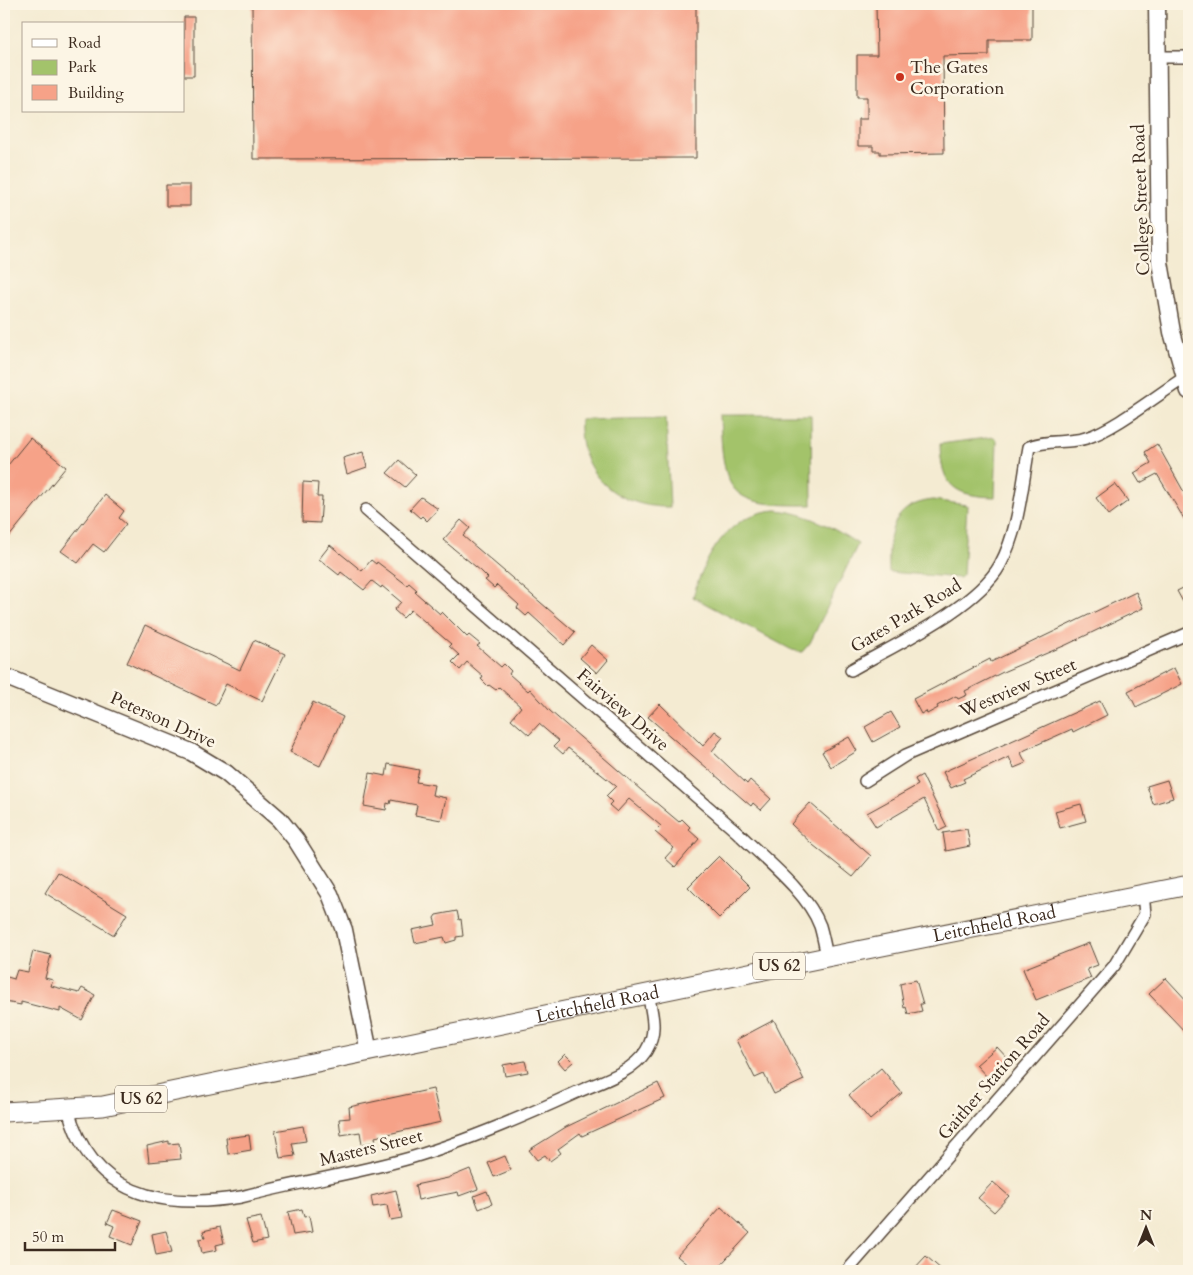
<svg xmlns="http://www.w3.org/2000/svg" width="1193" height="1275" font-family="Cardo,serif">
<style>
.green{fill:#a3c36b;stroke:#6f7644}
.building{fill:#f6a288}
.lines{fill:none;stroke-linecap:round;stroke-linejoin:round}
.street-casing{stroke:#574739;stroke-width:14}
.secondary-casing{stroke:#574739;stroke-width:19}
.primary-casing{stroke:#574739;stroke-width:21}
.street{stroke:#fff;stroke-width:11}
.secondary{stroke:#fff;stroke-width:16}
.primary{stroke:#fff;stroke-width:19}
.poi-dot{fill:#c8321e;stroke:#fcf5e5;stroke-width:2}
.labels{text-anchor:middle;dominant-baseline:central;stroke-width:5;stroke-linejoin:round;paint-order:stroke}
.shield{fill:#fcf5e5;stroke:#75675a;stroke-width:1}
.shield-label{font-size:16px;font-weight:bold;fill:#3b2a1e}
.poi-label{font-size:18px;fill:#3b2a1e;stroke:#fcf5e5;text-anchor:start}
.street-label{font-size:18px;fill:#3b2a1e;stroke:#fcf5e5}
</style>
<rect width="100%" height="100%" fill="#fcf5e5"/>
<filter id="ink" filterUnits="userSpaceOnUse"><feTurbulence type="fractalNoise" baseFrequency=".02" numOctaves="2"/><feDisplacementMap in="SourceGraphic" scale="10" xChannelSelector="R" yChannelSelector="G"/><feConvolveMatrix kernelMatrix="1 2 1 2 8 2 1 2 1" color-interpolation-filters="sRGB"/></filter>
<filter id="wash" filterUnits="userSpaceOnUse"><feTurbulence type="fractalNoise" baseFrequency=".0096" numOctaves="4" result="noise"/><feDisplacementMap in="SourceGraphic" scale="20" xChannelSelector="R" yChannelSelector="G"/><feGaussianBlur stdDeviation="1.12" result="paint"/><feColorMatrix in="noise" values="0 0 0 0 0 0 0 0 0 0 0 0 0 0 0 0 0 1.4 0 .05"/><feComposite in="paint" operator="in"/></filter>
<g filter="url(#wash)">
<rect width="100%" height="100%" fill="#f4ebd2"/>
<path class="green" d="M720,415H811L812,505C729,506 723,496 720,415Z
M666,417L670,507C617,508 577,474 580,419Z
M994,437L997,440L995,497C955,496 941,487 940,444Z
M933,500L967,505L963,575L960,578L889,572C888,536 889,505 933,500Z
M776,510C808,513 832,527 858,544L810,643L802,652L792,650L693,597C705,555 729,513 776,510Z"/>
<g id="blocks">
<path class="building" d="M252,4H696V158L253,159Z
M876,4H1032V40H989V55L943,56L944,153L880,154V151H873V146H858V119H867V97H857V55H877Z
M184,17H194V76H184Z
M166,185H190V206H166Z
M30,438L66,467L4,543V470Z
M1157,444L1189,501V527L1157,474L1140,483L1134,473L1151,463L1145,452Z
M363,452L367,467L347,474L343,458Z
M399,460L416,475L405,487L387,473Z
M303,482L318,483L317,497H322L320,523L302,522Z
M1115,484L1128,501L1109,515L1096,498Z
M105,495L124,511L119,518L126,524L104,552L93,544L78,563L61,551Z
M421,497L438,509L427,521L422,516L420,518L410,509Z
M461,520L470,528L463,536L575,632L564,645L529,613L526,616L517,608L519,605L497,585L494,588L485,580L488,578L481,571L443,540Z
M330,545L362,571L371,560L376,564L377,562L407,585L409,583L417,590L415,592L440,614L442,612L467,637L469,635L480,644L477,646L501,667L504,664L511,671L509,674L528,691L530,689L550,711L641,790L679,822L682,819L690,827L688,829L699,839L675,867L665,858L674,848L655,832L661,826L629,799L617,812L609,805L612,802L606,796L616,786L568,748L563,754L554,746L559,741L539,724L529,735L511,719L521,707L499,687L496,690L489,685L488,686L481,679L483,676L467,662L460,670L452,662L459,655L449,646L451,644L411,610L403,618L394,610L401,602L382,586L381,588L372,581L364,590L341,572L339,575L319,559Z
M1189,585V598L1183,602L1177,591Z
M1136,592L1143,608L1066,645L1005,671L965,691L967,695L958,699L956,696L937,706L938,708L927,714L926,711L921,714L913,699L990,659L991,662Z
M145,625L240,670L254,640L285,654L262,701L226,684L216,705L127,663Z
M591,645L608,660L597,673L580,658Z
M1174,668L1182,684L1136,707L1128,691Z
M1100,701L1107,715L1073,732L1072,729L1025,750L1021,753L1026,763L1014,768L1009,757L963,779L965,782L951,788L943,772Z
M313,702L343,717L320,766L290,752Z
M660,704L703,746L715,731L723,737L712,751L747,784L750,780L771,799L761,810L753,803L751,806L648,717Z
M891,712L900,727L873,742L865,727Z
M849,737L857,751L831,767L822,752Z
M388,764L419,770L416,782L434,785L432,795L446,798L441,820L415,815L417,805L391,800L390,804L387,803L386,810L364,806L370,773L386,776Z
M922,775L947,827L939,831L924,799L876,827L867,813L918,785L915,779Z
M1167,780L1173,798L1153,804L1147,786Z
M810,803L871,856L853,877L813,845L791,824Z
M1081,804L1086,821L1060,828L1055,811Z
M967,829L970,846L946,851L943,833Z
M719,856L750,887L719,918L688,887Z
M58,872L127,914L114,935L45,893Z
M457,911L459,920L461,919L463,936L456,937V940L446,943L444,937L415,943L412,930L436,925L434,918L436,915Z
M1089,943L1098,965L1087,969L1091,978L1036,1000L1023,969Z
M33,951L51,955L45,978L53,980L51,986L79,993L82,988L95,995L82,1020L60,1008V1012L21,1002V1005L5,1002L4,976L14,979L17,970L28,972Z
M1166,978L1189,1003V1036L1149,994Z
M916,980L923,1004H920L922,1011L908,1014L906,1007L904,1008L900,984Z
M774,1020L804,1080L774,1094L764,1074L755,1078L736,1040Z
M997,1047L1009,1060L988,1078L976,1065Z
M565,1054L573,1062L565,1069L558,1061Z
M525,1061L528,1072L505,1076L503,1065Z
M881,1068L902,1093L870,1120L849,1095Z
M658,1083L665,1098L582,1136L580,1133L558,1149L561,1153L550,1161L545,1155L537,1160L529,1150L566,1127Z
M433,1089L441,1122L375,1137L376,1142L362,1144L360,1132L341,1135L339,1119L350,1118L349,1107Z
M303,1126L306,1141L292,1143L295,1156L280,1158L275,1131Z
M249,1135L251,1150L228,1154L226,1138Z
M169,1141V1144L179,1143L181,1159L149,1162L147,1146Z
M505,1156L511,1170L494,1177L488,1163Z
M470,1169L478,1189L459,1196L458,1192L418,1200L415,1185L448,1178Z
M993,1182L1009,1196L994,1212L978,1198Z
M396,1190L402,1218L390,1220L387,1205L373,1207L371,1196Z
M487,1191L492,1204L479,1209L474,1196Z
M721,1207L750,1233L715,1271H695L677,1256Z
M302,1209L304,1217L309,1216L312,1232L293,1235L288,1212Z
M113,1210L142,1221L132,1245L110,1236L114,1226L107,1223Z
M261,1217L267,1240L253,1243L246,1220Z
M220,1227L224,1243L216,1245L217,1250L202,1253L199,1239L205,1238L203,1231Z
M166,1231L172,1252L156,1255L152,1234Z
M926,1256L943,1271H912Z"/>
</g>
</g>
<g filter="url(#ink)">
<use href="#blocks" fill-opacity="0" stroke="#574739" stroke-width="1"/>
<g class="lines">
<g class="street-casing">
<path id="street" d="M1157,57H1189
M366,510L737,832C763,858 807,891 820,926C823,936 825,947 827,957
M851,670C894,645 976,608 1000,565C1019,530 1022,486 1029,447C1047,439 1067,444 1086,438C1115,429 1157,395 1184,378
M865,781L906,755L1189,633
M68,1109C91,1195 161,1210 241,1197C297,1182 354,1174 410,1158C467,1141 521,1118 575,1093C599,1082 631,1074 646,1051C658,1032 652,1014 648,993
M847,1271L1114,966L1145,914L1143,894"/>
</g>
<g class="secondary-casing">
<path id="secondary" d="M1157,4L1160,262L1172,332L1189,391
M4,676L191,752L226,773L279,819L296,840L330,894L344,930L369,1052"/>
</g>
<g class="primary-casing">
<g id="primary">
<path id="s1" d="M4,1112L103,1106L137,1099L827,957L1189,885"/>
</g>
</g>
<use href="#street" class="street"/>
<use href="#secondary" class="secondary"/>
<use href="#primary" class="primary"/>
</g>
</g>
<circle class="poi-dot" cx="900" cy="77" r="5"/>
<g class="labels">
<g class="shield">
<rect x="753" y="952.5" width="52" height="27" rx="4"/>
<rect x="115" y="1085.5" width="52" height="27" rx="4"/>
</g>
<g class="shield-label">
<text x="779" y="966">US 62</text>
<text x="141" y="1099">US 62</text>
</g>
<g class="poi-label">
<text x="910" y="67">The Gates<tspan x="910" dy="21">Corporation</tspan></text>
</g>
<g class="street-label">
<text transform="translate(1141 200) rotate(-92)">College Street Road</text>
<text transform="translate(906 616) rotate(-31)">Gates Park Road</text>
<text transform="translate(1018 688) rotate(-23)">Westview Street</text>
<text transform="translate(623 710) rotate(41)">Fairview Drive</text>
<text transform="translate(163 720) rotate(24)">Peterson Drive</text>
<text stroke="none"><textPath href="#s1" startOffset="1009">Leitchfield Road</textPath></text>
<text stroke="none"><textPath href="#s1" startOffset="604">Leitchfield Road</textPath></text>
<text transform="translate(994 1077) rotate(-49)">Gaither Station Road</text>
<text transform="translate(371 1148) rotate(-14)">Masters Street</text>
</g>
</g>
<rect width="1193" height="1275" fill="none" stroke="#fcf5e5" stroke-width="20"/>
<rect x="22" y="22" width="162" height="90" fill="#fcf5e5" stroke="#afa495"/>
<rect x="32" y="39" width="25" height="8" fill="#ffffff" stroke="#afa495"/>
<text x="68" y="48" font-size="15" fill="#3b2a1e">Road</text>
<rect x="32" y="60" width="25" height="15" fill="#a3c36b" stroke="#afa495"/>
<text x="68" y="72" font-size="15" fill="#3b2a1e">Park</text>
<rect x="32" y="85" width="25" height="15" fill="#f6a288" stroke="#afa495"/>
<text x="68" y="98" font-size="15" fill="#3b2a1e">Building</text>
<g transform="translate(1146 1228)" stroke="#fcf5e5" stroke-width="4" paint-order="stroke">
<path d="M0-4L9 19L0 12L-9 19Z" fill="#3b2a1e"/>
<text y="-8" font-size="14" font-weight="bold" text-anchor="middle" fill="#3b2a1e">N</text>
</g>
<path d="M25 1242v8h90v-8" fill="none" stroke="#3b2a1e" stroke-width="2.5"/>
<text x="32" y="1242" font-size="15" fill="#3b2a1e" stroke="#fcf5e5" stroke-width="4" paint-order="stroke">50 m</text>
</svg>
